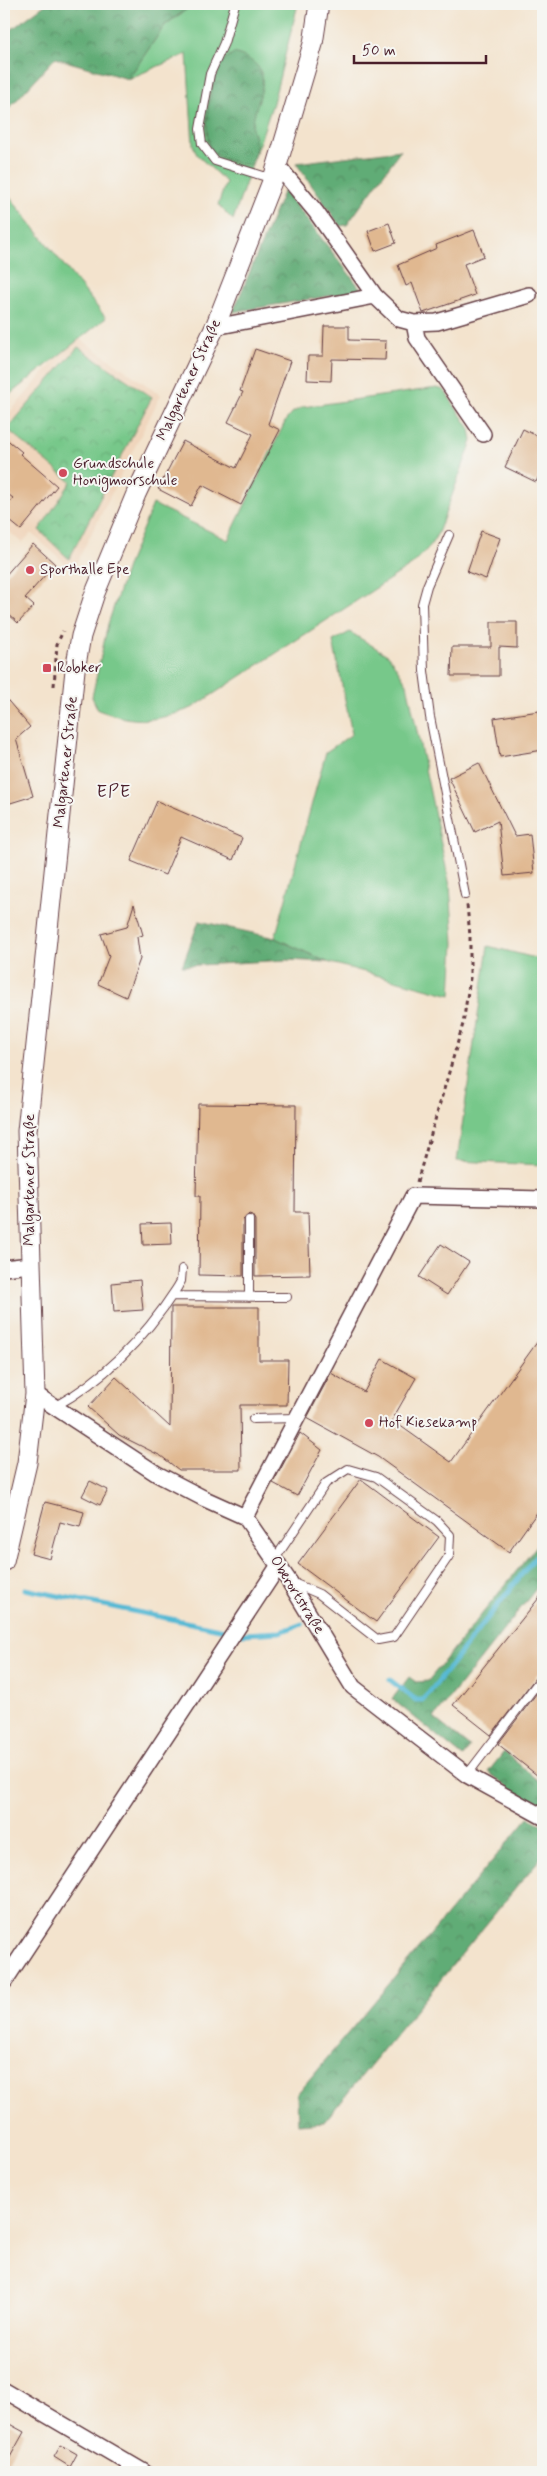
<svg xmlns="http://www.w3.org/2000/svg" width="547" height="2476" font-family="Mynerve,sans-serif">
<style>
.built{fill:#f0d5bc}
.grass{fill:#77c88a;stroke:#60745a}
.forest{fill:url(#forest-crowns);stroke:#566650}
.park{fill:url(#park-crowns);stroke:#60745a}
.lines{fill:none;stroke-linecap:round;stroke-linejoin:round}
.stream{stroke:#56b9d4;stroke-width:5}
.building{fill:#e0b890}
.service-casing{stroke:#633c43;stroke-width:10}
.minor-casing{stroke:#633c43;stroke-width:18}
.tertiary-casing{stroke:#633c43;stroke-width:21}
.path{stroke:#633c43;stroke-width:3;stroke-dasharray:4 4;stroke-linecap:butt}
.service{stroke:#fff;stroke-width:8}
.minor{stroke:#fff;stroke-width:15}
.tertiary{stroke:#fff;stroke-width:19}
.poi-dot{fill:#d1495b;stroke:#f6f6f2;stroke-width:2}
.labels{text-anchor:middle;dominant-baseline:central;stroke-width:4;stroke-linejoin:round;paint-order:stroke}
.street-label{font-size:15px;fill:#4a1f2b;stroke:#f6f6f2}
.poi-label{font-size:15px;fill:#4a1f2b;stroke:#f6f6f2;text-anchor:start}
.quarter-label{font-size:18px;letter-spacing:1px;fill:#4a1f2b;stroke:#f6f6f2}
</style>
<defs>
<pattern id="forest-crowns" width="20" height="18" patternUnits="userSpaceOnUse" patternTransform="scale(1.25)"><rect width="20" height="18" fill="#61ac76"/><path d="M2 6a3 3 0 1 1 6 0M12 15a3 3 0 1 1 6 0" fill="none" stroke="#528b61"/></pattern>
<pattern id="park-crowns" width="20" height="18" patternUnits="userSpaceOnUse" patternTransform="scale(1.25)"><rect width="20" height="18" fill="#77c88a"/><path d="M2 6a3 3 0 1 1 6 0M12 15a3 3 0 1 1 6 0" fill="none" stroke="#68ab77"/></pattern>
</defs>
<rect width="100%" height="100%" fill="#f6f6f2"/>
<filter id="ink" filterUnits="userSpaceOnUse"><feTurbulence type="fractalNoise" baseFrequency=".02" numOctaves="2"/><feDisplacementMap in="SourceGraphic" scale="10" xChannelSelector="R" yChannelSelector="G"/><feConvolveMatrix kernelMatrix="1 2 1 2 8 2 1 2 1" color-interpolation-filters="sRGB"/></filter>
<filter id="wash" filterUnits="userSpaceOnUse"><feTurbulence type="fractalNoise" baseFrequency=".0096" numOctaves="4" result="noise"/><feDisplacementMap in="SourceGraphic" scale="20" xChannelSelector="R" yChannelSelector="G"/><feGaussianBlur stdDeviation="1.12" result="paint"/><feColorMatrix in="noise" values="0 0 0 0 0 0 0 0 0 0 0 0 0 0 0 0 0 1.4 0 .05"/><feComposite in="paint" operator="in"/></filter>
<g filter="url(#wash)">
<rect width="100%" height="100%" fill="#f3e3cd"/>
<path class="built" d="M76,336L161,395L73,570L31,533L22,543L4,527V419Z"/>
<path class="grass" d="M194,4H298L273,103L233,220L218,205L226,182L197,155L193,145L187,54L128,79L165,25Z
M4,190L106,318L4,399Z
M437,388L444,390L470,429L472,441L438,533L430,546L413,564L192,708C154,722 136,724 98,710L92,697L108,624L128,564L153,504L228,540L286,420L293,412L303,407Z
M350,632L389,656L407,684L450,886L454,943L451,995L327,962L275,938L326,752L352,734L333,641Z
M488,946L543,960V1165L457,1161Z"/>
<path class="forest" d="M46,4H194L165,25L128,79L55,58L4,114V35Z
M234,53C280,68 258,92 252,125C251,131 256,137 256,143C257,150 252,159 250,166C240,163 217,160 211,150C202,134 210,81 219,66C223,60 228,57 234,53Z
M401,150L347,225L340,226L296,163Z
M284,190L361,289L359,291L233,312Z
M199,921L275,938L327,962L287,960L182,966Z
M543,1538V1580L434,1718L470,1747L463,1757L392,1699L409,1677L416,1682L428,1681Z
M504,1752L543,1784V1807L515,1792L488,1772Z
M528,1818L543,1825V1855L324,2122L298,2124L297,2094Z"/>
<path class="park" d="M78,347L152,397L69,559L39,530L71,482L7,429Z"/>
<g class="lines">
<path class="stream" d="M25,1589L244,1634L280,1632L302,1624
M390,1680L416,1700H422L429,1693L543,1547"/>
</g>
<g id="blocks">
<path class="building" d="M389,223L396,243L375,251L368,231Z
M474,230L484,256L464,264L475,295L423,313L412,283L406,286L398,265L437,248L436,245Z
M324,326H349V340L386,341L385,360L332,359L331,381L307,380L308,356H323Z
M255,349L290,361L268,424L280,430L241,505L202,485L191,506L158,489L183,441L236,468L253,434L228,422L243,392L240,391Z
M523,429L543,439V467L536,482L505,467Z
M4,437L22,452L20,454L57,486L21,530L4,516V509L13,498L4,491Z
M481,531L500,538L486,579L467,572Z
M33,544L55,564L25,598L34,606L18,623L4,610V577Z
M491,622H517V648L499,647V676H451L452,647H491Z
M4,696L30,727L16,739L33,796L4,805Z
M539,711L543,750L500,757L494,718Z
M479,763L515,836L530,834L534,873L504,876L498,821L475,832L449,778Z
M157,801L242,838L233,860L181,837L165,875L131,861Z
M134,904L143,935L137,937L140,959L126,997L98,984L109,956L101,934L127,927Z
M198,1104L296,1105L295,1212H308L310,1275L255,1276V1220L252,1215L249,1214L243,1220V1276L199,1275L200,1196H196Z
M171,1223L172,1244L143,1245L142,1224Z
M441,1244L469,1262L447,1295L419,1277Z
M140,1280L143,1310L114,1312L112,1283Z
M171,1307H259V1360H288L287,1405H240L241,1470H179L161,1456L119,1435L88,1407L116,1377L170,1427Z
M543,1334V1504L509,1552L378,1457L307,1418L331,1373L364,1392L382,1359L416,1378L392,1420L451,1462Z
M300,1433L322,1450L297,1496L273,1483Z
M361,1479L439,1537L376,1622L298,1564Z
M90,1481L108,1490L100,1505L82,1496Z
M45,1502L84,1512L80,1527L60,1522L50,1559L31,1554Z
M543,1593V1670L539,1673L491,1735L453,1705Z
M543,1685V1780L498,1744Z
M4,2421L24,2432L4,2468Z
M61,2445L77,2454L70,2467L54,2457Z"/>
</g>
</g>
<g filter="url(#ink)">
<use href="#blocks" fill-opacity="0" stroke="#633c43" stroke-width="1"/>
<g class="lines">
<g class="service-casing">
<path id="service" d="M235,4L224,43L210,74L200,129L202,144L215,161L273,179
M449,535L427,586L422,604L424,671L430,717L465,895
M172,1296L287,1297
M249,1297V1220
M54,1407C105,1379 146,1336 177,1288L181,1281L182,1269
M253,1419L296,1418
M275,1559L326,1483L348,1469L376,1477L437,1521L450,1535L449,1556L394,1637L378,1640L319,1594L291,1582
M467,1775L543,1676"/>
</g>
<g class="minor-casing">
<path id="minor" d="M278,166L316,212L375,296L399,319L414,323L417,338L483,434
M414,323L437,322L529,295
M215,327L375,296
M4,1268L30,1265
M35,1394L157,1474L205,1499L245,1517L289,1581L353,1687L467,1775L543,1817
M245,1517L413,1196L543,1199
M4,1982L279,1565
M4,2390L144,2472"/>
</g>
<g class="tertiary-casing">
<path id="tertiary" d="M4,1561L27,1463L35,1394L27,1131L75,670L81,636L95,593L136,494L215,327L273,179L313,44L319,4"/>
</g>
<path class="path" d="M54,686L57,644L63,631
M417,1182L463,1024L470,978V936L467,905"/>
<use href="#service" class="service"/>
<use href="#minor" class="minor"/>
<use href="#tertiary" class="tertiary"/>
</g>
</g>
<g class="poi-dot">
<circle cx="63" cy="473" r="5"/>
<circle cx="30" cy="570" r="5"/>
<rect x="42" y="663" width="10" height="10" rx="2.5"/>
<circle cx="369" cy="1423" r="5"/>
</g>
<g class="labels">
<g class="street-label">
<text transform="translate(189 380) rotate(-65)">Malgartener Straße</text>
<text transform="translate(66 762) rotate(-84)">Malgartener Straße</text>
<text transform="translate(30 1180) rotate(-90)">Malgartener Straße</text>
<text transform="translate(297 1595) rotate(58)">Oberortstraße</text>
</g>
<g class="poi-label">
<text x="73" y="464">Grundschule<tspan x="73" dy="17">Honigmoorschule</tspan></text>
<text x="40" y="570">Sporthalle Epe</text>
<text x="57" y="668">Robker</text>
<text x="379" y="1423">Hof Kiesekamp</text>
</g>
<g class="quarter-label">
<text x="114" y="792">EPE</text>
</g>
</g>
<rect width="547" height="2476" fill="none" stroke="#f6f6f2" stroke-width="20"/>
<path d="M354 55v8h132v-8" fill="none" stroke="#4a1f2b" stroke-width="2.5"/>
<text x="362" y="55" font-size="15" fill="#4a1f2b" stroke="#f6f6f2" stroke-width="4" paint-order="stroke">50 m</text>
</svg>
